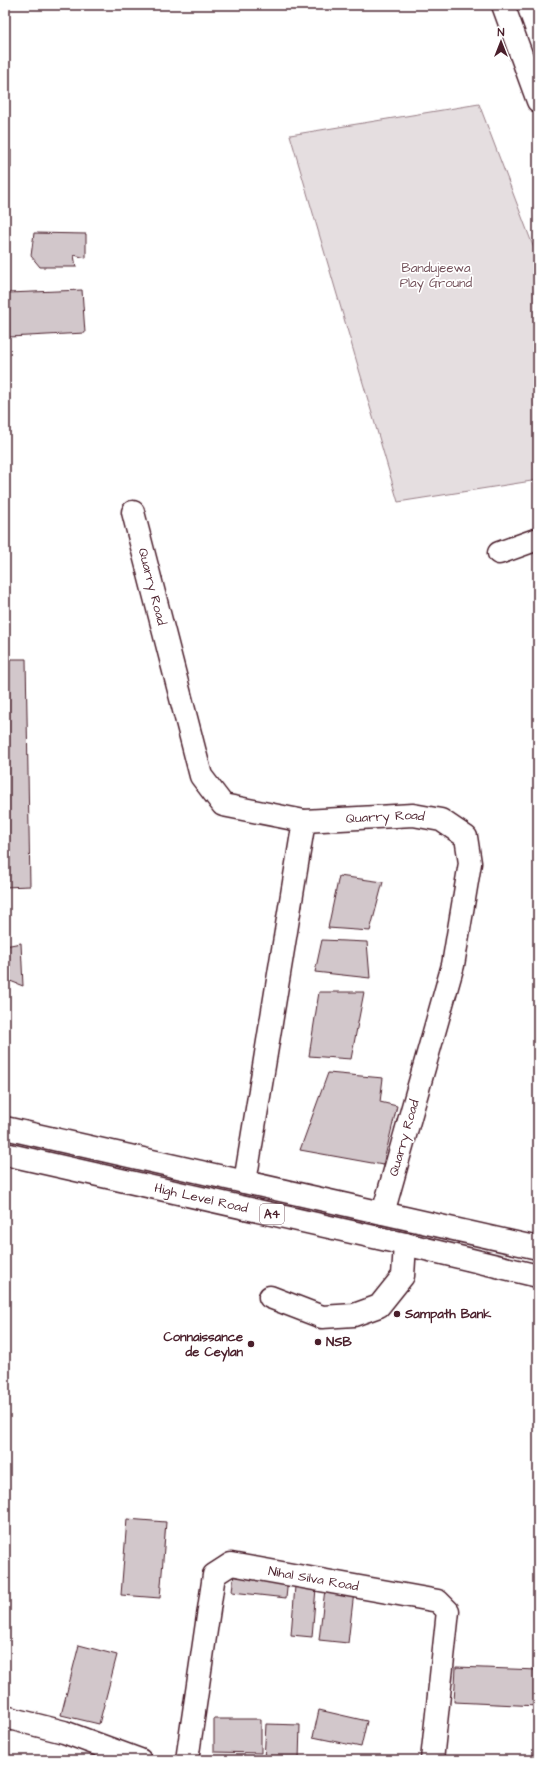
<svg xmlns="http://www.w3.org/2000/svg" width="543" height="1765" font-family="'Architects Daughter',sans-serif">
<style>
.green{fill:#e5dee0;stroke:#987e86}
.building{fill:#d2c7cb;stroke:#4a1f2b}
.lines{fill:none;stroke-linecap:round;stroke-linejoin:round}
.minor-casing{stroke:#4a1f2b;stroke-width:25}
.highway-casing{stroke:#4a1f2b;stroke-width:25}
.minor{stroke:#fff;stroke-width:22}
.highway{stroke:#fff;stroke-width:22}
.poi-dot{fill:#4a1f2b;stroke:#fff;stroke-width:1.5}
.labels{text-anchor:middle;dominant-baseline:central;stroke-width:3.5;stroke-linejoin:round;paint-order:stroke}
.shield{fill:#fff;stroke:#80626b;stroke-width:1}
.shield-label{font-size:12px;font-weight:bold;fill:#4a1f2b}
.park-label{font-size:13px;fill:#714f58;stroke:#fff}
.street-label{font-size:13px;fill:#4a1f2b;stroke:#fff}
.poi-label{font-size:13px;font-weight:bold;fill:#4a1f2b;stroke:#fff;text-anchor:start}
</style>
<rect width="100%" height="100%" fill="#fff"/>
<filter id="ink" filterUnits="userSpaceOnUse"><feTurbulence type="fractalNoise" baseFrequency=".025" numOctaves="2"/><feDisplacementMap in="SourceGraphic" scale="8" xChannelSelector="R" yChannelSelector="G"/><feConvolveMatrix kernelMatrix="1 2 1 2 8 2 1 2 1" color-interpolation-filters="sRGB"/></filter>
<g filter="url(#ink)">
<path class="green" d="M479,104L538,259V480L398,502L290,135Z"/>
<path class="building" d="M5,150H11V168L5,170Z
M34,233L86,234V258L74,255L76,267H40L31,256Z
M82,290L85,333L9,337L8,293Z
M5,659H26L30,886L5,887Z
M339,876L383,882L370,931L328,928Z
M322,940L367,942L370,978L315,972Z
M21,943L23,986L5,979V946Z
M319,992H364L351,1059L309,1056Z
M328,1073L383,1078L380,1102L397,1106L383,1165L300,1150Z
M127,1519L166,1522L160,1598L121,1595Z
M234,1573L288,1579L286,1598L232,1592Z
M295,1586L316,1588L312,1637L291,1635Z
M325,1589L354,1592L348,1643L319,1640Z
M79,1645L117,1655L99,1724L61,1715Z
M456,1667L538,1670V1706L454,1702Z
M319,1710L367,1721L361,1747L313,1737Z
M214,1719H261V1753L214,1752Z
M266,1724L300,1725L299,1760H264Z"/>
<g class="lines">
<g class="minor-casing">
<g id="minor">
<path d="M503,5L538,101"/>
<path id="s1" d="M133,512L201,776L223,805L304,821L413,815L441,820L466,837L470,863L453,965L383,1213"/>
<path d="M499,553L538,539"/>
<path d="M245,1182L304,821"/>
<path d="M270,1297L322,1317L354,1315L379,1306L403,1276L405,1244"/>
<path d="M5,1717L64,1732L140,1760"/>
<path id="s2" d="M187,1760L214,1575L231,1564L438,1601L448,1611L432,1760"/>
</g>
</g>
<g class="highway-casing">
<g id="highway">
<path d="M5,1128L538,1248"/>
<path id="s3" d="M5,1154L405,1244L538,1276"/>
</g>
</g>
<use href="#minor" class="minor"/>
<use href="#highway" class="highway"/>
</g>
</g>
<g class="poi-dot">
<circle cx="397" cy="1314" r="4"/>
<circle cx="318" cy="1342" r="4"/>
<circle cx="251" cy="1344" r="4"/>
</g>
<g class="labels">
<rect class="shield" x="260" y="1204" width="24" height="20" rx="3"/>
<g class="shield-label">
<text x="272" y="1214">A4</text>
</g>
<g class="park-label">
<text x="436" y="268">Bandujeewa<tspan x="436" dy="15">Play Ground</tspan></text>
</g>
<g class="street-label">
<text stroke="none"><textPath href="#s1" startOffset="77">Quarry Road</textPath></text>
<text stroke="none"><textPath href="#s1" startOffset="473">Quarry Road</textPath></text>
<text transform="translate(404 1138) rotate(-74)">Quarry Road</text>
<text stroke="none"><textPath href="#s3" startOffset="201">High Level Road</textPath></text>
<text stroke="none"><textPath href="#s2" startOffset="291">Nihal Silva Road</textPath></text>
</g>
<g class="poi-label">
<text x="405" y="1314">Sampath Bank</text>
<text x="243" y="1337" text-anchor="end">Connaissance<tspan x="243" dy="15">de Ceylan</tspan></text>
<text x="326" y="1342">NSB</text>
</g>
</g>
<rect width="543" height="1765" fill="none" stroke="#fff" stroke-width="20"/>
<rect x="10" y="10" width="523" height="1745" fill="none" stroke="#4a1f2b" stroke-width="1.5" filter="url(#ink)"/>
<g transform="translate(501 42)" stroke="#ffffff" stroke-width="3" paint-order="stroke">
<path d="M0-3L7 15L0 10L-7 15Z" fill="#4a1f2b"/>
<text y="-6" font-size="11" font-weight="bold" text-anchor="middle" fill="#4a1f2b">N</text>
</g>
</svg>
